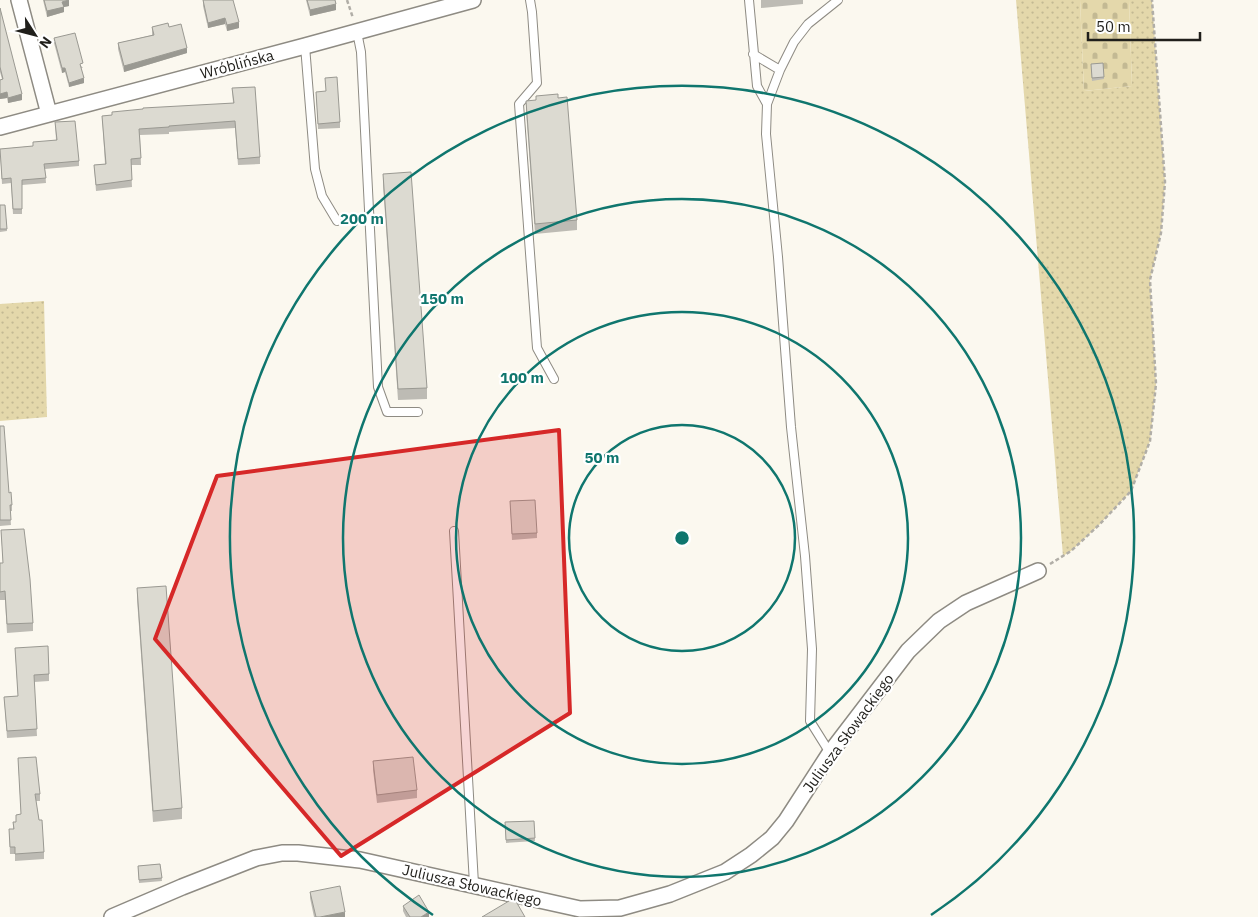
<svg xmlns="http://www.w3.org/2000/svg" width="1258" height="917" font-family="'IBM Plex Sans',sans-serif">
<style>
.grass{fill:url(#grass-dots)}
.cemetery{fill:url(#cemetery-stones)}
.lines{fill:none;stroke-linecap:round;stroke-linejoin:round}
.lane-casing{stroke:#8e8b83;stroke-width:10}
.street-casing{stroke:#8e8b83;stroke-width:18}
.path{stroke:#b1aea7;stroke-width:2.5;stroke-dasharray:4 2.5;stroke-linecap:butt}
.lane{stroke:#fff;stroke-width:8}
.street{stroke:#fff;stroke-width:15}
.wall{fill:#bdbbb4}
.shaded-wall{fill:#9a9992}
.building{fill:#dcdad1;stroke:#9a9992}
.marked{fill:#d62828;fill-opacity:0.2;stroke:#d62828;stroke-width:4;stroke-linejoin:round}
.ring{fill:none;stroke:#0f766e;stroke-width:2.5}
.labels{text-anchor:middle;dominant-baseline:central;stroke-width:4.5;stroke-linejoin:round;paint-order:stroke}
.street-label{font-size:15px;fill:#201f1b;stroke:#fff}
.centre{fill:#0f766e;stroke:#fff;stroke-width:2.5}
.ring-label{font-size:15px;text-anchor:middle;font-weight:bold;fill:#0f766e;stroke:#fff;stroke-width:4.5;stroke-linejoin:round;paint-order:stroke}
</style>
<defs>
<pattern id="grass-dots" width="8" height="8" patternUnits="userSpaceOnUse" patternTransform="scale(1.25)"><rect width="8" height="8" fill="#e4d8ab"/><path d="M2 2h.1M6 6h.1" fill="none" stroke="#c3b993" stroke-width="1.8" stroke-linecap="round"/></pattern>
<pattern id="cemetery-stones" width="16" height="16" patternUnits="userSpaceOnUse" patternTransform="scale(1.25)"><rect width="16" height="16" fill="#e4d8ab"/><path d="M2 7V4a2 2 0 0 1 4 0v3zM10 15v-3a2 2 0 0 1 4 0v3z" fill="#c3b993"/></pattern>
</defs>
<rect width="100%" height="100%" fill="#fbf8ef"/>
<path class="grass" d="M1016,0H1080L1084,91L1132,86L1129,0H1152L1165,182L1161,233L1150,280L1156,384L1150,441L1131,491L1099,525L1071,551L1063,556Z
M44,301L47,417L0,421V304Z"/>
<path class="cemetery" d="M1080,0H1129L1132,86L1084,91Z"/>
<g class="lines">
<g class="lane-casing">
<path id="lane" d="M530,0L532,12L537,83L519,104L537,348L554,379
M749,0L757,86L767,104
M357,32L361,52L378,387L387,412H418
M305,46L315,169L322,196L337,221
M753,54L780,70
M454,531L474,884
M830,753L810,721L812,649L805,556L791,427L778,257L766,134L767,104L780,70L794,42L808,24L838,0"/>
</g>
<g class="street-casing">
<path id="street" d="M19,0L49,114
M0,127L305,46L473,0
M112,917L182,887L256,858L282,853H298L360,860L580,909L620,908L670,894L725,872L751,855L772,838L786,821L830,753L908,651L939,621L966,603L1038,571"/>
</g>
<path class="path" d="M347,0L353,18
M1050,564L1071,551L1099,525L1131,491L1150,441L1156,384L1150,280L1161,233L1165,182L1152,0"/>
<use href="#lane" class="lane"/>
<use href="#street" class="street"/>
</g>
<path class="wall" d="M43,0H69V6L64,7V12L47,17Z
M203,0L239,28L227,31L225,24L208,28L203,6Z
M306,0H335L336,10L310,16Z
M761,0H803V4L761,8Z
M0,8L22,100L8,103L7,98L0,99V80L2,79L0,72Z
M152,27H169L187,53L124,72L118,49V43L152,35Z
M54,38L83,68H81L84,83L69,87L65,72L62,73L54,43Z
M1103,63L1104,79L1092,81L1091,64Z
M232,88L260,157V164L238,165L235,128L169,132V134L140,135L141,165H131L132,187L96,191L94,165L105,164L102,116L233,103Z
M316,92L340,122V128L318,129Z
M526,101L577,220V230L535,234L526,111Z
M55,122L79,161V166L45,169L46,183L22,185V214H13L11,183L2,184L0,149L33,146L56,140Z
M383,174L427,388V399L398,400L383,185Z
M0,205H5L7,231L0,232Z
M0,426L9,493L12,505V511H10L11,525L0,526Z
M510,501L537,533V538L512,540Z
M1,530L33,623V631L7,633L5,600H0V563H3Z
M137,588L182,808V819L153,822L137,599Z
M15,648L49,674V681L34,682L37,736L7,738L4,697L18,696Z
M18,758L40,794V801H36L44,852V859L15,861V854H10L9,829H13V822H16V815L21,814Z
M373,761L417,790V798L377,803L373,770Z
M534,821L535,841L506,843L505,822Z
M160,864L162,881L139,883L138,866Z
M310,892L345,917H314L310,898Z
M403,906L429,917H406L403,911Z"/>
<path class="shaded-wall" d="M69,0V6L64,7V12L47,17V11L62,2Z
M336,4V10L310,16V10Z
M225,18V24L208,28V23Z
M239,22V28L227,31V25Z
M187,48V53L124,72V66Z
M62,68H65V72L62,73Z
M84,78V83L69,87V83Z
M7,92V98L0,99V94Z
M22,94V100L8,103V98Z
M345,912V917H320Z
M429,912V917H421Z"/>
<path class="building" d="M44,0H69L62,2L64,7L47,11Z
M203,0H233L239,22L227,25L225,18L208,23Z
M307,0H335L336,4L310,10Z
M0,8L22,94L8,98L7,92L0,94V80L3,79L0,67Z
M168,23L169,27L181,24L187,48L124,66L118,43L154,35L152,27Z
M75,33L83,63L80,64L84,78L69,83L65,68H62L54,38Z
M1103,63L1104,77L1092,78L1091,64Z
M337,77L340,122L318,124L316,92L326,91L325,78Z
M255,87L260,157L238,159L235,121L169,126V127L139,129L141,158L131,159L132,180L96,185L94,165L106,164L102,116L112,115V112L143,109V108L234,103L232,88Z
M558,94V98L567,97L577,220L535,224L526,101L536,100V96Z
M75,121L79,161L44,164L46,178L22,180V209H13L11,178L2,179L0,149L33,146V142L57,140L55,122Z
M411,172L427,388L398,389L383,174Z
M0,205H5L7,229H0Z
M0,426H4L9,493L11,492L12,505H10L11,520H0Z
M535,500L537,533L512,534L510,501Z
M24,529L30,579L33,623L7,624L5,591L0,592V563H3L1,530Z
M166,586L182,808L153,811L137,588Z
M48,646L49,674L34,675L37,729L7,731L4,697L18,696L15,648Z
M36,757L40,794H35L39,820H42L44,852L15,854V847H10L9,829H14L13,822H16V815L21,814L18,758Z
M413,757L417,790L377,795L373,761Z
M534,821L535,838L506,840L505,822Z
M160,864L162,878L139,880L138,866Z
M340,886L345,912L320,917H316L310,892Z
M419,895L429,912L421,917H410L403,906Z
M514,898L525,917H482Z"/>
<path class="marked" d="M559,430L570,713L341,856L155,639L217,476Z"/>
<g class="ring">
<circle cx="682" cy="538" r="113"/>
<circle cx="682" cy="538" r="226"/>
<circle cx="682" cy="538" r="339"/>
<path d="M433 915A452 452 0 1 1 931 915"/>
</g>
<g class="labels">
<g class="street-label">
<text transform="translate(237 64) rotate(-15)">Wróblińska</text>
<text transform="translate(848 733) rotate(-54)">Juliusza Słowackiego</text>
<text transform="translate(472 885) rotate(13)">Juliusza Słowackiego</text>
</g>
</g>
<circle cx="682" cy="538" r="8" class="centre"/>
<g class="ring-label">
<text x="362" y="224">200 m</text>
<text x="442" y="304">150 m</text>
<text x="522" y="383">100 m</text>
<text x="602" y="463">50 m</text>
</g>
<g transform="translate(35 35) rotate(126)" stroke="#ffffff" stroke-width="4" paint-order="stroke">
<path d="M0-4L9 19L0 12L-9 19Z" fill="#201f1b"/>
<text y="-8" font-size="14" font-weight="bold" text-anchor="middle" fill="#201f1b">N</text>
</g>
<path d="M1088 32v8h112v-8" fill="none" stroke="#201f1b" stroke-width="2.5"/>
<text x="1096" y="32" font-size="15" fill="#201f1b" stroke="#ffffff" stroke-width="4" paint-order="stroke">50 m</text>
</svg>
